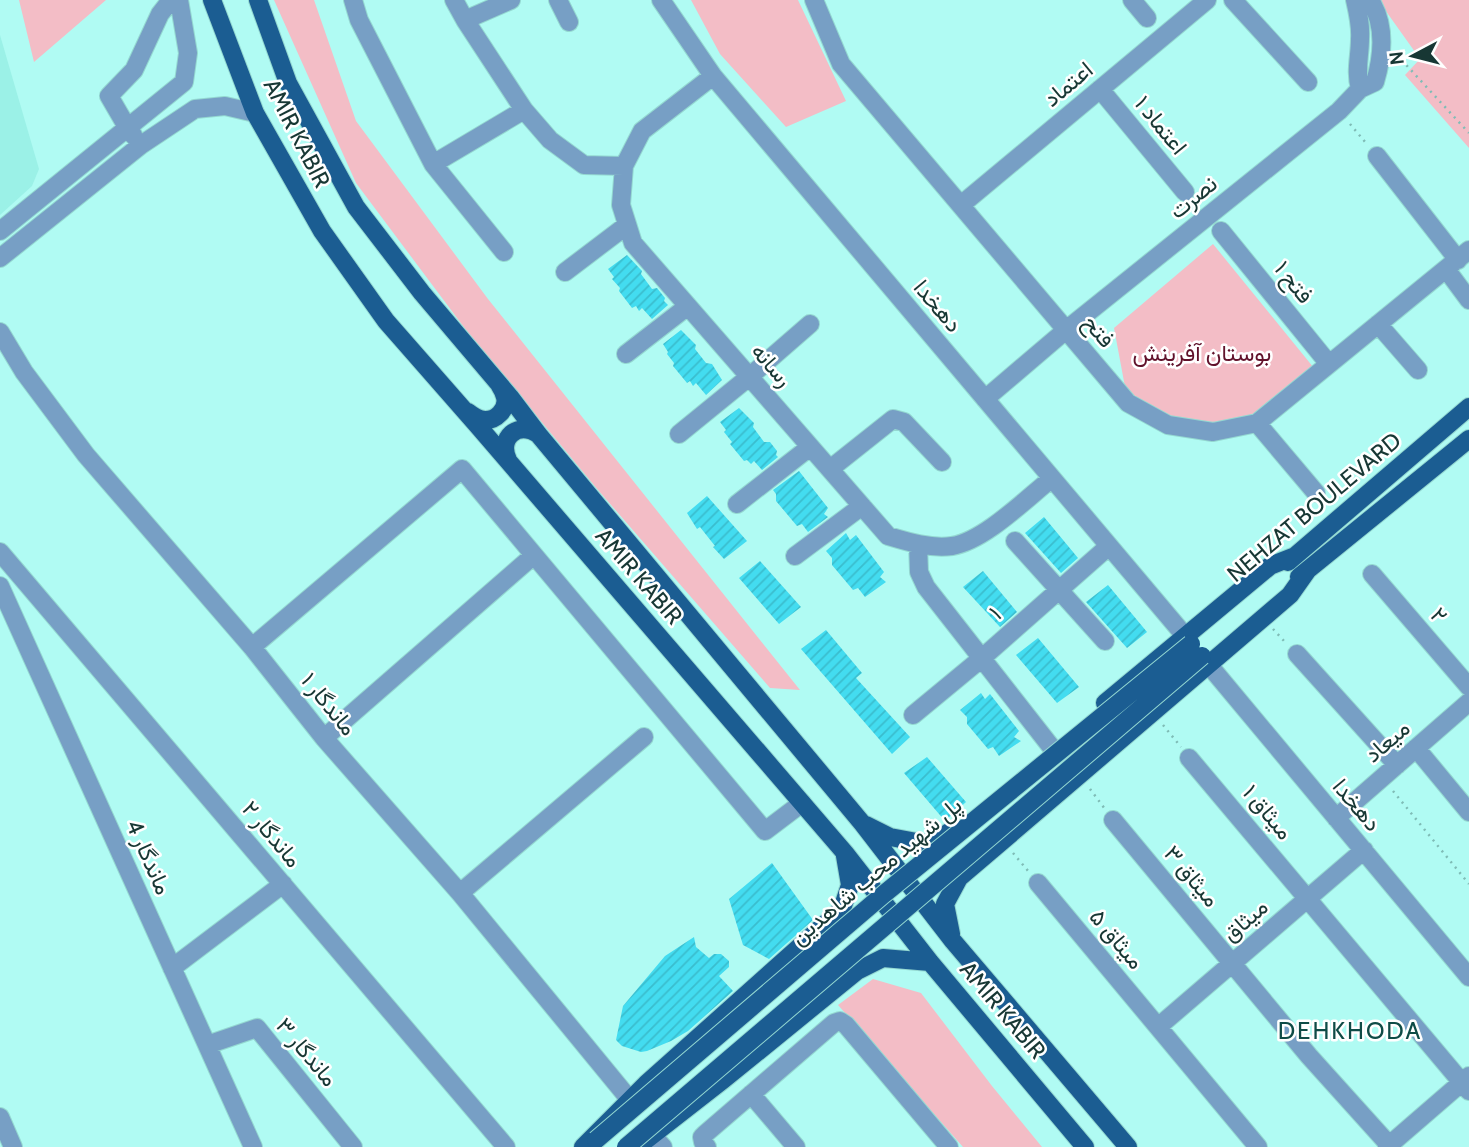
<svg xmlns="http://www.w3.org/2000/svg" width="1469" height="1147" font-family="Cabin,Vazirmatn,sans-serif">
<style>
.built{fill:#9bf1e7}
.park{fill:#f3bdc6}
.building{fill:url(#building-hatch)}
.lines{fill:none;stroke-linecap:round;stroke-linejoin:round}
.minor-casing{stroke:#94d8d1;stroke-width:20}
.major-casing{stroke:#94d8d1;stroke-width:20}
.path{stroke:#7fbcb6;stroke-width:2.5;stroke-dasharray:2 5;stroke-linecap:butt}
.minor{stroke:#779fc5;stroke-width:18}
.major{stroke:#1b5d92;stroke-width:18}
.major-bridge-casing{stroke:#94d8d1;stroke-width:20;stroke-linecap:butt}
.major-bridge{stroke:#1b5d92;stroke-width:18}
.labels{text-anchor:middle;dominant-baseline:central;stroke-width:5;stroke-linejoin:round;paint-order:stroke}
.street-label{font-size:23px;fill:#173734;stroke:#fff}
.park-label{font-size:23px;fill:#61122b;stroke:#fff}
.neighbourhood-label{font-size:24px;letter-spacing:2px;fill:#0e4c47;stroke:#fff}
</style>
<defs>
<pattern id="building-hatch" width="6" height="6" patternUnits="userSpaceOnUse" patternTransform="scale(1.75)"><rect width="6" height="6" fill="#43dcf0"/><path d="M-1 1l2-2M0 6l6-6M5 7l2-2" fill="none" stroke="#3abdce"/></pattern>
</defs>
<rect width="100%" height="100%" fill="#b0fbf3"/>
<path class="built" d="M0,35L39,169L32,186L0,215Z"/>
<path class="park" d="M19,0H106L34,62Z
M274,0H314L356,121L488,299L800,690L770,688L598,490L472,338L356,183Z
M691,0H798L846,101L786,127L720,54Z
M1378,0H1469V148L1405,75L1420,59Z
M1213,244L1318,373L1257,423L1213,432L1128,403L1114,328Z
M873,979L921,993L992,1086L1042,1147H963L838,1005Z"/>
<path class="building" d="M627,255L642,271L641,274L652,289L657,288L665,298L664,301L668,305L652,319L642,308L639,311L636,306L632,308L619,291L620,288L612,279L614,277L608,269Z
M681,330L696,345L695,349L706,363L712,364L722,380L706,395L696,383L693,386L690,381L687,383L673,366L674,363L667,354L668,352L663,344Z
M739,408L754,423L753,427L764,442H770L777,451L776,455L778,457L762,470L754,461L751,464L747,460L744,461L730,444L732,442L724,432L726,430L720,422Z
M799,471L828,508L824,514L828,517L808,532L802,524L797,526L776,501V494L773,490Z
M707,496L747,541L724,559L713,547L715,546L700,527L697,529L687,513Z
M1044,517L1078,558L1061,573L1025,533Z
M846,533L850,540L856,535L884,572L880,577L886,582L865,597L858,588L853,590L832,565V558L826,551Z
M760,561L801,607L779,624L739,578Z
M983,571L1017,612L1000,627L963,587Z
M1108,585L1147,632L1127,648L1086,602Z
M826,630L862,673L856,678L910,737L892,754L801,649Z
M1038,638L1079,687L1057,703L1016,655Z
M981,693L985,699L990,694L1019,731L1014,737L1021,741L999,756L993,747L988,749L967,724V717L960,710Z
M927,757L966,802L945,821L904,773Z
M772,863L813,920L769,959L743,945L729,899Z
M694,937L696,947L709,958L714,954H721L729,961V967L719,976L733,991L688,1031L671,1041L647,1051L641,1052L622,1046L616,1040L623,1006L665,956Z"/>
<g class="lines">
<g class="minor-casing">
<path id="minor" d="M353,0L359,20L433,164L504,252
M454,0L465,20L524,110L550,140L584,165L624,166
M558,0L569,22
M661,0L713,76L1185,636
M814,0L841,64L1128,403L1168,425L1213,432L1257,423L1469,250
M1132,0L1147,18
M1233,0L1308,82
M1355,0C1358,13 1361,25 1360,39C1360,56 1355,72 1360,89
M465,20L511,0
M713,76L642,131L624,166L621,205L633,243L888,536C908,542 931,549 952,546C984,541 1026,499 1051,479
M1100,89L1185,192
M133,135L127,127L109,96L134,70L160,14L171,0
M1377,156L1458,260
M433,164L524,110
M961,205L1207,0
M0,231L184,82L188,53L179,0
M1221,231L1329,364
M0,258L141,145L195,109L225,106L255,113
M1446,269L1469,300
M565,272L627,225
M1378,324L1418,370
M0,332L24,372L86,455L252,647L324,738L460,893L630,1100
M626,354L688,306
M985,399L1066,330L1339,111L1360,89L1375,82C1383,55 1386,25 1370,0
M1257,423L1316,493
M679,434L749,377L810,324
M830,469L893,419L904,422L942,462
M737,504L810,447
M1015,541L1105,641
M918,544L919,572L926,587L1052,748
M0,552L506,1147
M795,556L862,506
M1372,574L1469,687
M0,586L253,1147
M252,647L462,469L765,831L802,803
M1297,654L1397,765
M1208,664L1469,977
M913,715L982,658L1109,546
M324,738L534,555
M1416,748L1469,812
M1189,758L1469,1091
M1336,818L1469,702
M1113,820L1309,1056L1391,1147
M1038,883L1258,1147
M460,893L644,737
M172,968L283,884
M1158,1027L1364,850
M207,1045L257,1028L353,1147
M751,1094L796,1147
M0,1117L13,1147
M653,1136L663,1147
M707,1147L703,1142L702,1137L705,1134L834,1023L840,1021L846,1025L949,1147
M1387,1147L1469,1076"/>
</g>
<g class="major-casing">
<path id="major" d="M212,0L255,113L322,231L386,321L478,426L845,853L930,962L1085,1147
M258,0L288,83L356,207L422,293L510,397L538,434L862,823L953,941L1128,1147
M468,412C473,416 477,419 484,420C496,421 508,409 505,397C504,393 502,389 500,386
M508,460C498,438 517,421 538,434
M1288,562L1469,407
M1299,577L1469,439
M1105,703L1270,566L1295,556
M866,825L890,837L933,845L949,832
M951,934L945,904L959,878L1290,595L1307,571
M583,1147L646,1084L842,909L850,885L845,856
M637,1147L723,1080L857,971L883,958L930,962"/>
</g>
<path class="path" d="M1397,55L1469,133
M1350,124L1366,143
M1273,629L1285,642
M1163,725L1181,747
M1090,789L1105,809
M1393,791L1469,884
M1013,853L1029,872"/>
<use href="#minor" class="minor"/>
<use href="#major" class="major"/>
<g class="major-bridge-casing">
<path id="major-bridge" d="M596,1140L884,894L1191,644
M626,1147L1202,656"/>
</g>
<use href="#major-bridge" class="major-bridge"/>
</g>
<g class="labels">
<g class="street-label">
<text transform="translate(1068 84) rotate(-40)">اعتماد</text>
<text transform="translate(1161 125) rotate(51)">اعتماد ۱</text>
<text transform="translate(297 133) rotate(63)">AMIR KABIR</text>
<text transform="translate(1193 197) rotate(-39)">نصرت</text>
<text transform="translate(1294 282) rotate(51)">فتح ۱</text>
<text transform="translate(938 306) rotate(50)">دهخدا</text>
<text transform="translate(1099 331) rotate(50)">فتح</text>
<text transform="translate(772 365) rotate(49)">رسانه</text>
<text transform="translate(1314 507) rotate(-40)">NEHZAT BOULEVARD</text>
<text transform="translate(639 576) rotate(49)">AMIR KABIR</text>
<text transform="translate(995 613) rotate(-41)">۱</text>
<text transform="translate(1439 615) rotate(49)">۲</text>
<text transform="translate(329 704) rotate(51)">ماندگار ۱</text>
<text transform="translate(1387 741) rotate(-41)">میعاد</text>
<text transform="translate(1357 805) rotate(50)">دهخدا</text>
<text transform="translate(1268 812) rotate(50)">میثاق ۱</text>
<text transform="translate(272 834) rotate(50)">ماندگار ۲</text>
<text transform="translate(149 857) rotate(66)">ماندگار 4</text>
<text transform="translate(876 871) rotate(-40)">پل شهید محب شاهدین</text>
<text transform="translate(1192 876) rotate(50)">میثاق ۳</text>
<text transform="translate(1245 920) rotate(-41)">میثاق</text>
<text transform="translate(1117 939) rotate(50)">میثاق ۵</text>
<text transform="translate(1003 1010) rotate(50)">AMIR KABIR</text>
<text transform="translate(307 1052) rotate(50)">ماندگار ۳</text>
</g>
<g class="park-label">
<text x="1202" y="353">بوستان آفرینش</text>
</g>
<g class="neighbourhood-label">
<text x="1350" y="1030">DEHKHODA</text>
</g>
</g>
<g transform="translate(1413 56) rotate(263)" stroke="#ffffff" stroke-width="5" paint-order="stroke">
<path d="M0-5L12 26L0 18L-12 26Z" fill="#173734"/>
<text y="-10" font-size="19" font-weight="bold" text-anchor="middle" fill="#173734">N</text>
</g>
</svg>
